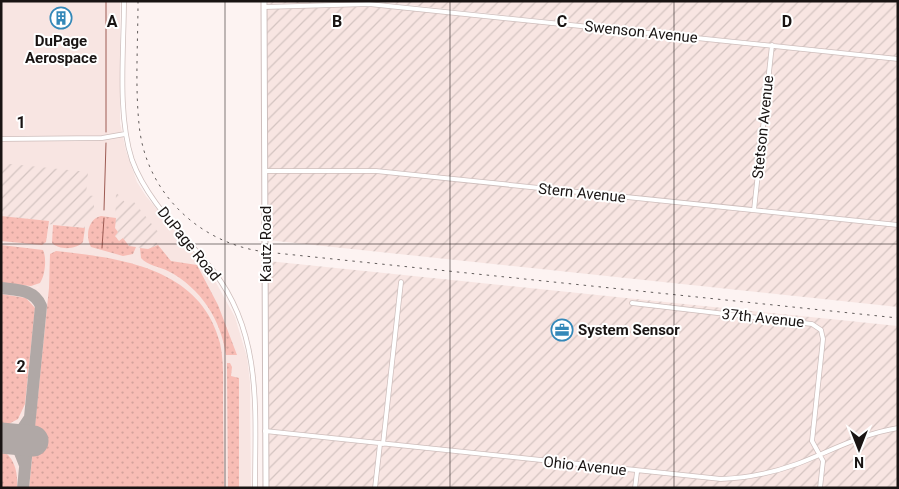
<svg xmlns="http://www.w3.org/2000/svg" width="899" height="489" font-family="Roboto,sans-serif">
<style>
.built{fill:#f8e5e2}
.industrial{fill:url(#industrial-furrows)}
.grass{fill:url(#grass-dots)}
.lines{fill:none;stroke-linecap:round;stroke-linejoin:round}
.stream{stroke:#9d5a52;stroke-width:1}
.taxiway{stroke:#b0a8a6;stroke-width:12}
.runway{stroke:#b0a8a6;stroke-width:31}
.street-casing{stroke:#cebebc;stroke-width:5.5}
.secondary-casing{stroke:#cebebc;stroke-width:7}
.street{stroke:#fff;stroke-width:4}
.secondary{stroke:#fff;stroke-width:5}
.rail{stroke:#625c5b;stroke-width:1;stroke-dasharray:2.5 5;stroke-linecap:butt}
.grid{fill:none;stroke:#191413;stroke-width:1;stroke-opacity:0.55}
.labels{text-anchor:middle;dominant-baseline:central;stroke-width:4;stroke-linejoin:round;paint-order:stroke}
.street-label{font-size:15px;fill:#191413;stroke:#fff}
.poi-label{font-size:15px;font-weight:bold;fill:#191413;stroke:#fff}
.grid-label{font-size:16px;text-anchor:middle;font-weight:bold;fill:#191413;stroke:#fff;stroke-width:4;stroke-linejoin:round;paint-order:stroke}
</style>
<defs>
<pattern id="industrial-furrows" width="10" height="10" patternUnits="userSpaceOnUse" patternTransform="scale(1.25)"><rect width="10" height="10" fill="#f8e5e2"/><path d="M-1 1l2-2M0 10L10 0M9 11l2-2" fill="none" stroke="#d4c4c1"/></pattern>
<pattern id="grass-dots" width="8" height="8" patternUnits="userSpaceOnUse" patternTransform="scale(1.25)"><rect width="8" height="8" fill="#f8bdb5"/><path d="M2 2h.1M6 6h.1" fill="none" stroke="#d4a29b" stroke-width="1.8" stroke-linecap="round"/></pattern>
</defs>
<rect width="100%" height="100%" fill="#fdf3f2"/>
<path class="built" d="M1,1H120V123L126,151L137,182L146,196L213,277L235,317L247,357L250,382L251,488H1Z"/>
<path class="industrial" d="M268,1H898V57L370,1L268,4Z
M370,5L898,61V307L267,240V9Z
M1,163L88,172L86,195L94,196V209L85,221V228L48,224V221L1,216Z
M116,192L128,206L134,202L159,233L153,238L158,245L148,249L129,246L123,238L120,241L115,235L118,232L115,228Z
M268,261L898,326V488H269Z"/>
<path class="grass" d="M1,216L49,221L46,242L42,245L1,241Z
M101,216L116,218L115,228L118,232L115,236L119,241L123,238L129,246L136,247L133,254L123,256L91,247C85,236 88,219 101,216Z
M53,225L85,228L83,242C76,250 59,250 52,243Z
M1,245L43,250C47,258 45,276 40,283L31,286L1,283Z
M158,245L171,261L197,265L218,305L237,355H226C221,320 201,288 168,271C160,267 147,265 141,258L140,248L148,249Z
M56,251C121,258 201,268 220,343C224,361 223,381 223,400C223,429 224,458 224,488H29L33,449H37L38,435L34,434L49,288L50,254Z
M1,294L26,298L35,308L25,404L18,419L1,428Z
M227,363H230L232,367L231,376L239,378V488H228Z
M1,449C15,458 18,472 17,488H1Z"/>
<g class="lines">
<path class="stream" d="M106,132V1
M104,210L106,143
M102,248L104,218"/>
<path class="taxiway" d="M1,288C17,290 34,289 41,306L23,488
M25,465L19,450L6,438L21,431L29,419"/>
<path class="runway" d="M1,438L33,441"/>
<g class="street-casing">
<path id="street" d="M124,1C124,50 117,114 132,160C148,204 186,236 214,272C263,335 255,414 255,488
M264,7L369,4L898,59
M1,139L102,138L125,134
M265,171H376L898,225
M754,210L772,45
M632,303L812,324L821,330L823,339L812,441L823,461L820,488
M265,431L721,479C747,478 772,473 797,464C831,451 861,434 898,428
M383,444L401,282
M375,488L380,444
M635,488L637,472"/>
</g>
<g class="secondary-casing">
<path id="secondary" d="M264,1L266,488"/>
</g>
<use href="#street" class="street"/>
<use href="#secondary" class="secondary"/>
<path class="rail" d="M138,1C138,42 135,84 139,124C145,192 199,244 266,252L898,318"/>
</g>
<path class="grid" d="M225,1V488M450,1V488M674,1V488M1,244H898"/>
<defs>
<g id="building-ring" transform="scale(1.125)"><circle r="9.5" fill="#fff" stroke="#3488b8" stroke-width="1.5"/><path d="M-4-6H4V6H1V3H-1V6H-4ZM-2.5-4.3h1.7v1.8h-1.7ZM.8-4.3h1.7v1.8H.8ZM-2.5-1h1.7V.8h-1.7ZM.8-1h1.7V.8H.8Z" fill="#3488b8"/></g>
<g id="office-ring" transform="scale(1.125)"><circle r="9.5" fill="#fff" stroke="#3488b8" stroke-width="1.5"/><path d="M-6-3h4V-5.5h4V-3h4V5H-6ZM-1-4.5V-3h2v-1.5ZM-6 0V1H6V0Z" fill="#3488b8"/></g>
</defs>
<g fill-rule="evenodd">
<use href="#building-ring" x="61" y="18"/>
<use href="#office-ring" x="562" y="330"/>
</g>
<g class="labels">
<g class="street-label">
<text transform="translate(641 32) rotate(6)">Swenson Avenue</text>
<text transform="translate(763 127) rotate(-84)">Stetson Avenue</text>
<text transform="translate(582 193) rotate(6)">Stern Avenue</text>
<text transform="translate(189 244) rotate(51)">DuPage Road</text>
<text transform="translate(266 244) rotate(-90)">Kautz Road</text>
<text transform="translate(763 318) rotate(6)">37th Avenue</text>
<text transform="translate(585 466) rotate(6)">Ohio Avenue</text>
</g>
<g class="poi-label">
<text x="61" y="41">DuPage<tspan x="61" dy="17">Aerospace</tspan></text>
<text x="578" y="330" text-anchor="start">System Sensor</text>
</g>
</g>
<g class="grid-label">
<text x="112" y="27">A</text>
<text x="337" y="27">B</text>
<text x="562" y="27">C</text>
<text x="787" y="27">D</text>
<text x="21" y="128">1</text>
<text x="21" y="372">2</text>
</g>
<rect width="899" height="489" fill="none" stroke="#191413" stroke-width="5"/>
<g transform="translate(859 449) rotate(180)" stroke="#ffffff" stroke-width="4" paint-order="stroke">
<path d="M0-4L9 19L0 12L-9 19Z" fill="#191413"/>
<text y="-8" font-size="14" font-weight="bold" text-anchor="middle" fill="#191413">N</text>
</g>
</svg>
